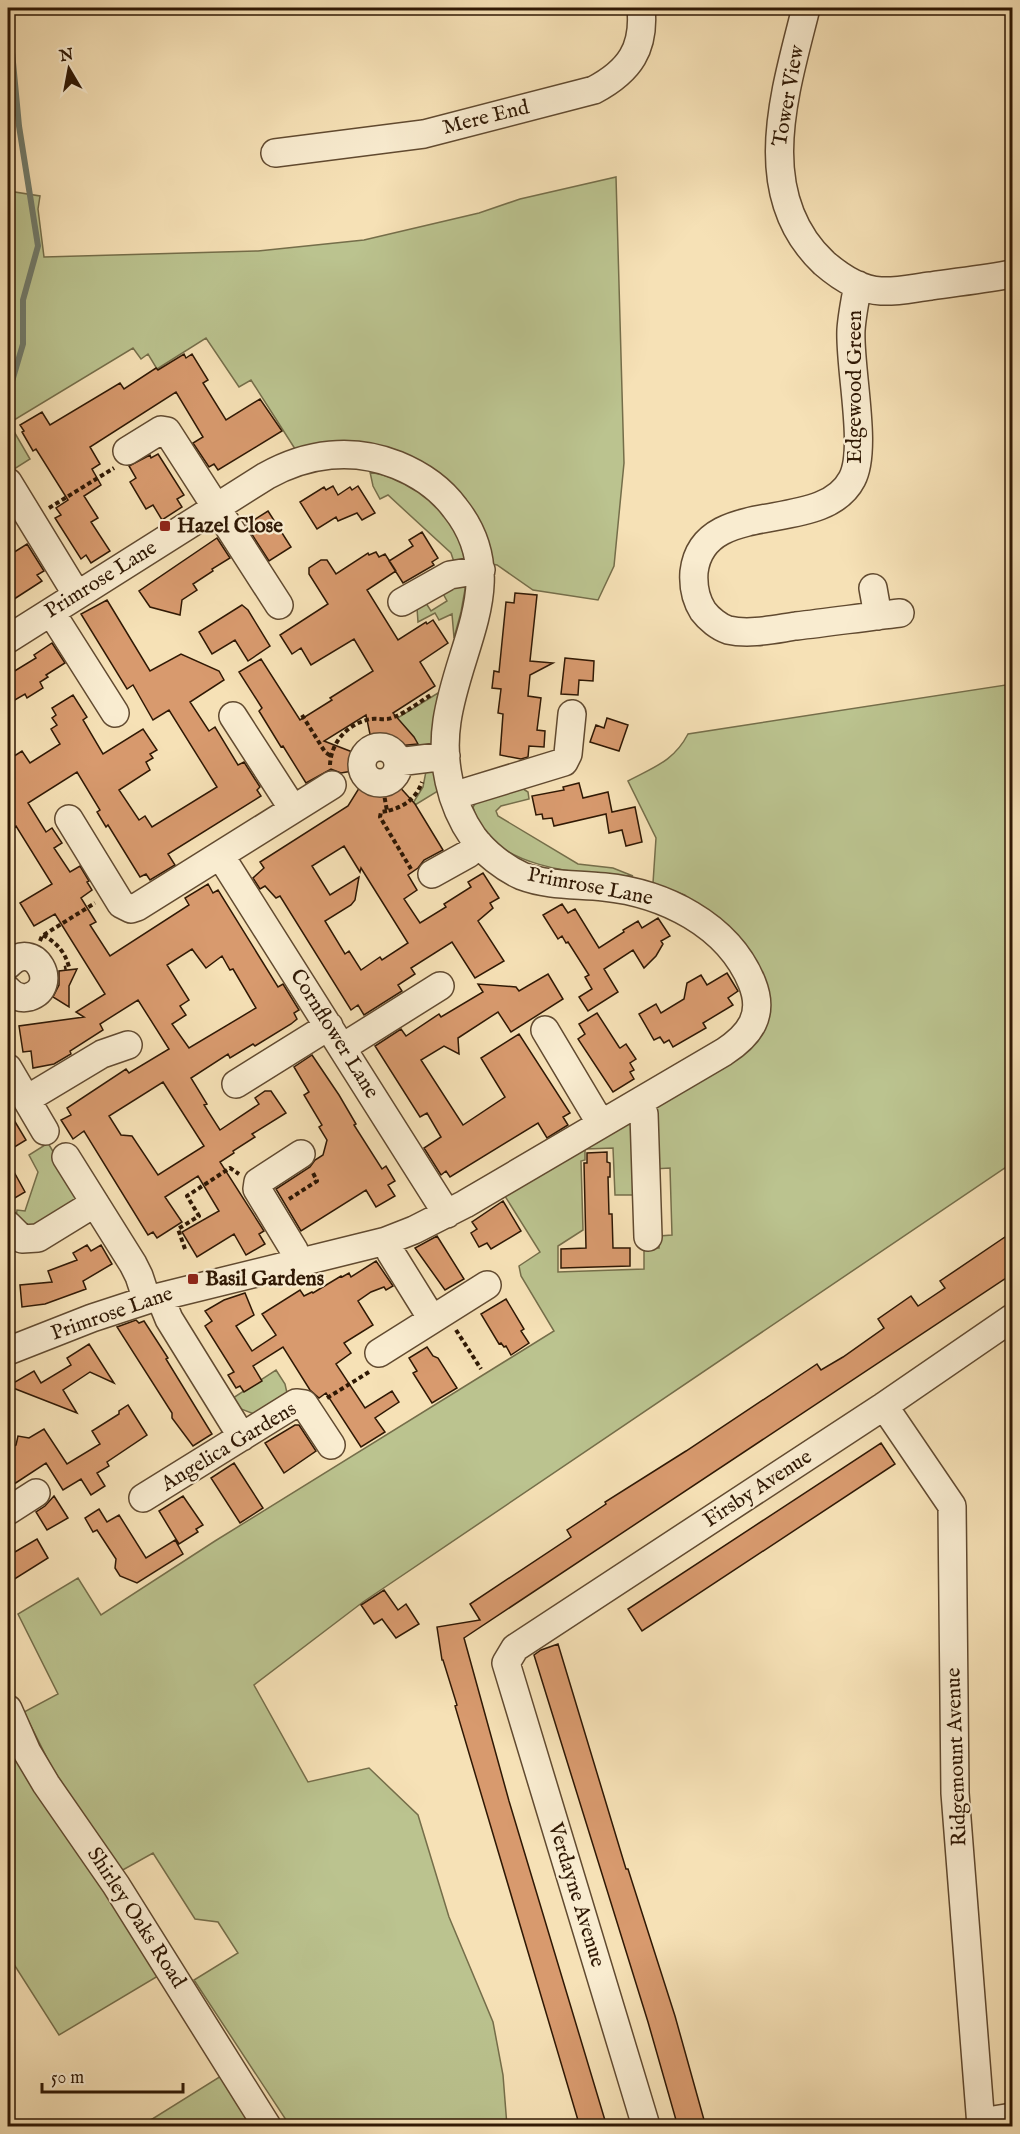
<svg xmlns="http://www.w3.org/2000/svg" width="1020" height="2134" font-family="'IM FELL English',serif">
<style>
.green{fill:#bbc38f;stroke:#756e4a;stroke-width:1.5}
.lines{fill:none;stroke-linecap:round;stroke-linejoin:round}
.stream{stroke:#717b6b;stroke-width:6}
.building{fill:#d89a6e;stroke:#2f1804;stroke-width:1.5;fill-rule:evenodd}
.minor-casing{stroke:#614a30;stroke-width:30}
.path{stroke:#2f1804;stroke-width:4;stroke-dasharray:4.5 3;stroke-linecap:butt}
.minor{stroke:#f9ecd0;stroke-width:27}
.poi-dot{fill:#8f2418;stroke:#f9ecd0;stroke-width:2}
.labels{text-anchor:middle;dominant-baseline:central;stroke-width:4.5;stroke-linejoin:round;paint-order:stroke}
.street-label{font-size:21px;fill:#2f1804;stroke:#f9ecd0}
.poi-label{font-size:21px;font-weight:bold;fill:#2f1804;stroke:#f9ecd0;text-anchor:start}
</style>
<rect width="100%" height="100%" fill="#f6e1b6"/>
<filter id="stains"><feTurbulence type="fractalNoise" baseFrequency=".00333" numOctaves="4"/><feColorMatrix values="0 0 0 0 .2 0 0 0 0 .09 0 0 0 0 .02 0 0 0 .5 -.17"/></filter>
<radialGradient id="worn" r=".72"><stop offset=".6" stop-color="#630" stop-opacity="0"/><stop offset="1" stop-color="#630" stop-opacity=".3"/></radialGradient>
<path class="green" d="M616,177L624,463L614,566L598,600L533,590L497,565L487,563L439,481L297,452L251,380L239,387L206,338L157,369L148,354L141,359L133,348L9,423L30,459L8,473V191L40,196L38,209L44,257L258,251L364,240L479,213L520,199Z
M370,472C384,475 398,479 411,486C437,502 461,531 465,562L455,565L451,553L388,495L380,499L373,486Z
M466,584L461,612L454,638L452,614L439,620L435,613L418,622L417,608L424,600L431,611L447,601L441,590Z
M1012,684V1163L363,1602L254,1685L308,1782L369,1768L418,1815L449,1917L493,2022L503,2075L507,2126H290L194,1980L238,1953L218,1922L195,1919L153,1853L121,1871L52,1768L24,1712L58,1694L18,1614L78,1578L101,1615L215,1541L554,1331L521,1276L519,1266L540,1252L503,1193L637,1113L639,1195H615L613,1148L585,1149V1160L581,1161L583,1230L558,1246V1272L644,1269V1248H659V1236L672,1235L670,1168L653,1169L651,1107L763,1017L685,895L653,883L656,838L628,781C654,767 674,761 688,734Z
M438,693L432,746L422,751L416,742L391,722Z
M427,766L433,770L438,791L410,808L423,787Z
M517,785L528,792L529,799L501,806L496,811L498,816L578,864L613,868L633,876C582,874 487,870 473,807L479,798Z
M48,1143L77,1192V1199L37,1232L16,1218L17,1210L25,1211L38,1172L29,1155Z
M276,1370L285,1384L287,1393L254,1414L241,1409L233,1398Z
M8,1737L27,1779L102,1883L158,1976L59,2035L8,1955Z
M221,2076L253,2126H141Z"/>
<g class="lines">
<path class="stream" d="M8,395L23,344V300L38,246L19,126L8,9"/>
</g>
<path class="building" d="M184,354L186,358L192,354L208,380L203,383L226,420L260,399L282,431L218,470L214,464L209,467L193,443L203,437L176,392L90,447L100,464L92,469L101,485L84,496L98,518L91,522L110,551L91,563L86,555L81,559L55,518L61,515L56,508L68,500L36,449L33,451L22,432L24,431L20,425L42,412L50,425L120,383L124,389L156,368L158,370Z
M158,454L184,495L177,499L182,507L162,520L153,505L146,509L130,482L136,478L129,466L150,455L151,458Z
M333,486L338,495L350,487L352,490L358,486L375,513L362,520L357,513L338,521L336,517L317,529L300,502L324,487L326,490Z
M268,511L291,547L269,561L246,525Z
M422,532L438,558L432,562L434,565L403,583L389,561L413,546L409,540Z
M217,538L230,558L212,569L213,571L193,584L197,590L182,600L180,615L150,607L139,591Z
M27,544L44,571L37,575L42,581L8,603V556Z
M376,552L379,557L385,554L396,571L367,590L398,640L426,622L427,624L433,620L448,643L420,662L435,686L393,713L414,737L418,744L397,746L385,739H371L366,715L324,741L355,753L352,761V771L341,773L331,769L306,783L283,746L281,747L259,711L262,708L239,672L261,659L300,720L332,700L330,698L373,671L354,639L311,665L301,648L292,654L280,635L328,604L309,574V568L321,560H327L336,574L368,553L369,555Z
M515,593L537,595L530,661L553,663L530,675L528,696L541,698L537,730L545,731L544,747L529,746L528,757L521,759L500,755L503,714L498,713L501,689L492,688L494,671L499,672L506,602L514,603Z
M107,600L150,671L181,654L219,671L224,680L190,702L209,731L215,727L238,765L244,762L260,787L257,790L261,796L168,854L175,865L150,880L146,874L140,877L108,825L106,827L97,812L100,810L77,772L28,803L46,832L52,828L62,843L54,848L70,872L80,866L89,881L87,882L92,890L81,898L96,922L90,925L110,956L189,905L185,898L208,884L213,893L218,890L278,987L283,984L299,1010L294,1013L297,1019L291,1024L255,1046L253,1044L230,1058L228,1054L191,1078L207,1104L204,1105L220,1130L259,1104L255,1098L265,1091H271L286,1113L252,1134L255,1137L233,1151L234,1153L220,1162L264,1231L259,1234L265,1244L246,1255L234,1234L197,1257L182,1232L219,1211L198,1176L165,1197L182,1222L157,1238L153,1232L148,1235L84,1131L73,1139L61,1120L71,1115L67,1108L126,1069L129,1073L169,1049L138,1000L100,1024L103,1030L70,1051L71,1054L54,1064L33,1068L31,1051L23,1052L19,1026L84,1017L76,1012L105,994L55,914L34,926L20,903L52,884L16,826L8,831V760L22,751L30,763L60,744L51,729L57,725L52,718L56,715L52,708L73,695L87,717L83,720L103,754L143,729L157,750L150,754L153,758L146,762L150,770L119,790L139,820L145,816L152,827L217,787L169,710L153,720L133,685L127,689L81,614ZM192,949L206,968L222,956L230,970L233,969L256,1008L189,1048L172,1024L186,1015L180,1006L189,1000L167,965ZM163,1082L204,1146L158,1175L132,1136L121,1135L109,1116Z
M242,605L248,610L270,646L248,661L235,640L212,654L199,632Z
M52,643L65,663L46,675L48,677L40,682L43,688L27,698L25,694L8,704V675L36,658L34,655Z
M565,658L594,661L593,681L579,680L578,695L561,694Z
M607,718L628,725L619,751L590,742L596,725L604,728Z
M579,783L583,798L608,792L612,812L635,807L642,842L626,846L622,830L609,833L606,814L554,826L552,818L543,819L542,814L536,815L532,796L564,790L563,787Z
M397,784L415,804L443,850L424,860L418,868L408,875L417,890L404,899L420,923L446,907L444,904L471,887L468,882L483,873L499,898L490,903L493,908L478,921L504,961L475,978L452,942L411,968L415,974L398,985L402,991L364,1015L358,1005L351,1010L280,896L276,898L265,886L260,889L253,878L264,868L260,862L348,806L361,785L368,789L383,791ZM344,846L360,872L361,868L408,943L382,960L380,957L361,970L349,951L345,954L325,921L351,905L355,900L359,877L330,895L312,866Z
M562,904L568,913L575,909L599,948L624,932L623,930L638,921L642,928L658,918L670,936L661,941L663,944L656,956L644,968L633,950L604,969L618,992L588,1011L579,997L592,989L585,977L589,975L568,942L566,943L562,936L558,939L543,915Z
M77,969L69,986V1007L53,997L59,985V971Z
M727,973L738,991L728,998L733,1005L703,1023L706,1028L673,1047L669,1040L664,1043L660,1037L654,1040L639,1014L656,1004L661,1013L684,999L687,983L701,975L707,985Z
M548,974L563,999L511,1032L498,1012L458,1038L459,1054L444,1046L421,1060L463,1125L505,1097L481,1058L519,1034L570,1113L563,1117L568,1125L547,1138L538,1123L450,1177L446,1171L441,1175L424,1148L441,1137L427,1113L420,1117L375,1046L401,1029L406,1036L439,1014L441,1017L483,992L478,984L516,987L519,991Z
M597,1013L619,1047L620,1048L626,1044L636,1059L630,1063L634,1070L630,1072L634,1079L613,1092L578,1039L585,1034L579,1024Z
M312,1055L339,1095L356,1124L354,1125L382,1169L386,1166L395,1181L388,1185L395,1196L376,1207L366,1190L301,1231L276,1189L310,1167L315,1160L323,1155L327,1140L319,1127L322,1125L304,1095L309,1092L294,1067Z
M8,1110L26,1140L8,1151Z
M607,1152V1162L610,1163V1177H608L609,1214H612L613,1248H630V1266L561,1268V1249L586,1248L584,1163H587V1153Z
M8,1161L25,1192L8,1202Z
M503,1201L521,1231L491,1249L487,1243L479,1247L471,1233L477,1229L472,1222Z
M437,1236L464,1279L445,1290L415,1248Z
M1005,1237L1012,1248V1274L464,1638L509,1801L607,2127H580L455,1706L457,1705L443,1660H442L437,1627L480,1620L470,1604L571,1537L567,1530L606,1504L605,1502L686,1451L817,1364L821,1370L843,1357L884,1328L878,1319L911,1296L918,1306L945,1288L940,1281Z
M87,1245L91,1251L101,1245L112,1264L83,1281L86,1289L45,1304L22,1307L20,1285L52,1282L48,1271L77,1260L73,1253Z
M376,1261L393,1286L386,1290L384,1287L371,1292L358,1301L373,1325L344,1343L351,1353L336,1364L365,1408L392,1391L399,1402L375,1418L385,1432L361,1447L326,1393L319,1398L310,1390L283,1347L253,1366L262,1381L244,1392L240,1386L236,1388L228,1375L234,1372L205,1326L212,1321L205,1311L224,1300L245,1293L254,1315L236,1326L252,1351L276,1335L262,1314L300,1290L304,1296L312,1292L313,1293L341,1276L342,1277L349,1273L351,1277Z
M506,1299L524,1329L521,1331L529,1343L511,1355L506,1346L504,1347L501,1343L499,1344L481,1314Z
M136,1320L139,1323L144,1321L168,1358L166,1359L212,1434L193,1446L172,1418V1413L117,1327Z
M89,1344L114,1383L90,1372L63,1390L77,1413L8,1386L34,1371L41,1383L71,1365L67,1358Z
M427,1347L433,1356L438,1358L457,1388L432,1403L413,1373L417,1371L409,1358Z
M128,1405L147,1435L107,1462L109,1466L97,1473L105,1486L91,1495L81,1479L63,1490L46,1463L8,1488V1450L16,1445L18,1436L29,1438L44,1429L67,1464L100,1444L92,1431L119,1414V1411Z
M295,1425H299L316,1451L284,1473L265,1443Z
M881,1443L895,1464L642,1631L628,1609Z
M234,1463L263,1508L240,1523L211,1478Z
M54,1496L68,1518L47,1530L36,1512L45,1506Z
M183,1496L203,1525L196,1529L198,1532L179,1544L159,1511Z
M99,1509L107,1522L119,1515L146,1558L175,1540L183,1554L137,1583L120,1576L115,1568L116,1559L97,1530L93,1532L85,1518Z
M37,1539L48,1558L13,1580L8,1572V1556Z
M384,1590L398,1610L406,1604L419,1624L396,1638L382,1619L374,1624L361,1605Z
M558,1644L626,1869H628L675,2016L706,2127H678L648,2022L534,1655L541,1650Z"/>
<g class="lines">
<g class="minor-casing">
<path id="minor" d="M806,8C785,92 751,194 824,263C839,276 860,290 881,291C897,292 914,288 931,286C958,282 985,279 1012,274
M275,153L424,134L594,90C630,71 645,48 641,8
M858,285C855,300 852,315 851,330C849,367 868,449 852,479C822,537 703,495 694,572C693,586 696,600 703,611C709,619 719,627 728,630C750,635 775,629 796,626C831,622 865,617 900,613
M127,451L161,430L167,431L279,605
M8,482L77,595
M873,588L878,616
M402,602L450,575L481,570
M51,612L115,713
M8,639L266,476C307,453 353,447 397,465C419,474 441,489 455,508C511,578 458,645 447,721C441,761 450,804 473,837C485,853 504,868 522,876C548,886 577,884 604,887C663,893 728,924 752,983C765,1015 750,1035 724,1052L465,1204L414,1230L386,1241L147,1300L92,1318L8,1351
M233,716L293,809
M362 765a18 18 0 1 1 36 0a18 18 0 1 1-36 0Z
M398,762L446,756
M453,796L564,762L568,754L572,714
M69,819L121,904L131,909L137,907L332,785
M220,855L447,1214
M432,874L468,854L479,844
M8,965C35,937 61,987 29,997C21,999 13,996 8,990
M545,1030L601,1124
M343,1047L440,986
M8,1068L45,1131
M236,1084L329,1026
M27,1099L102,1054L128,1045
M640,1102L644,1114L648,1237
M66,1157L133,1264L139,1276L147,1300
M8,1225L22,1239L38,1238L95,1203
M386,1241L391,1253L432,1319
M299,1263L294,1250L257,1189L258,1182L301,1154
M160,1297L169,1319L242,1437
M379,1353L487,1285
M884,1406L952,1506L955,1793L981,2126
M143,1498L296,1403L304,1404L331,1445
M8,1511L36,1493
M8,1709L27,1752L46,1784L116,1885L267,2126
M981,2122L1012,2117
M646,2126L506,1663L515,1648L884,1406L1012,1318"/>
</g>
<path class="path" d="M49,508L114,468
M302,715L325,752L331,756
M330,765C331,742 348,723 371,719C378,718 387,721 394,717C407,712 419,702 431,695
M352,775L362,771
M382,783L387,811C404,807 416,799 422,782
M387,811L381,812L380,817L411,869
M43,935C57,943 65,952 69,967L64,968
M40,941L42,936L95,903
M289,1199L317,1181L313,1173
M185,1249L178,1229L199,1216L187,1196L230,1168L239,1174
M456,1330L481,1369
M327,1398L369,1372"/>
<use href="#minor" class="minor"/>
</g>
<g class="poi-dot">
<rect x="159" y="520" width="12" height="12" rx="3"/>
<rect x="187" y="1273" width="12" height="12" rx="3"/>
</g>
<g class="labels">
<g class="street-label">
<text transform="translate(789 96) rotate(-80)">Tower View</text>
<text transform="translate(486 118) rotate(-14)">Mere End</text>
<text transform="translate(855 387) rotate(-90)">Edgewood Green</text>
<text transform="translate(101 580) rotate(-32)">Primrose Lane</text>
<text transform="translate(590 887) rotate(11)">Primrose Lane</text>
<text transform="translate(334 1034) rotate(58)">Cornflower Lane</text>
<text transform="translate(112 1314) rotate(-19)">Primrose Lane</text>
<text transform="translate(229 1447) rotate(-31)">Angelica Gardens</text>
<text transform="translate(758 1489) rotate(-33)">Firsby Avenue</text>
<text transform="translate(957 1757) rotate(-92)">Ridgemount Avenue</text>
<text transform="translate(576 1895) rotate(73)">Verdayne Avenue</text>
<text transform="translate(136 1918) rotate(57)">Shirley Oaks Road</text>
</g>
<g class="poi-label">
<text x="177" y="526">Hazel Close</text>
<text x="205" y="1279">Basil Gardens</text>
</g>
</g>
<rect width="1020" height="2134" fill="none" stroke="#f6e1b6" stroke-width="30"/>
<rect x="9" y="9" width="1002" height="2116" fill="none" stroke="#2f1804" stroke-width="3"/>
<rect x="15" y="15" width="990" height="2104" fill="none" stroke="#2f1804" stroke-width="1.5"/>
<g transform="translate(69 69) rotate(350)" stroke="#f9ecd0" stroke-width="4.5" paint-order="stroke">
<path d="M0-4.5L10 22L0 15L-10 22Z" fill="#2f1804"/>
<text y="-9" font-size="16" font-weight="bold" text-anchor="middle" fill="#2f1804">N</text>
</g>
<path d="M42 2083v9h141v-9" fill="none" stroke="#2f1804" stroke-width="3"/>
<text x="51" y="2083" font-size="18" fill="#2f1804" stroke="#f9ecd0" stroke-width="4.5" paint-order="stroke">50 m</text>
<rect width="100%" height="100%" filter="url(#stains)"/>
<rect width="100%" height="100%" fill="url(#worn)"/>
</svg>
